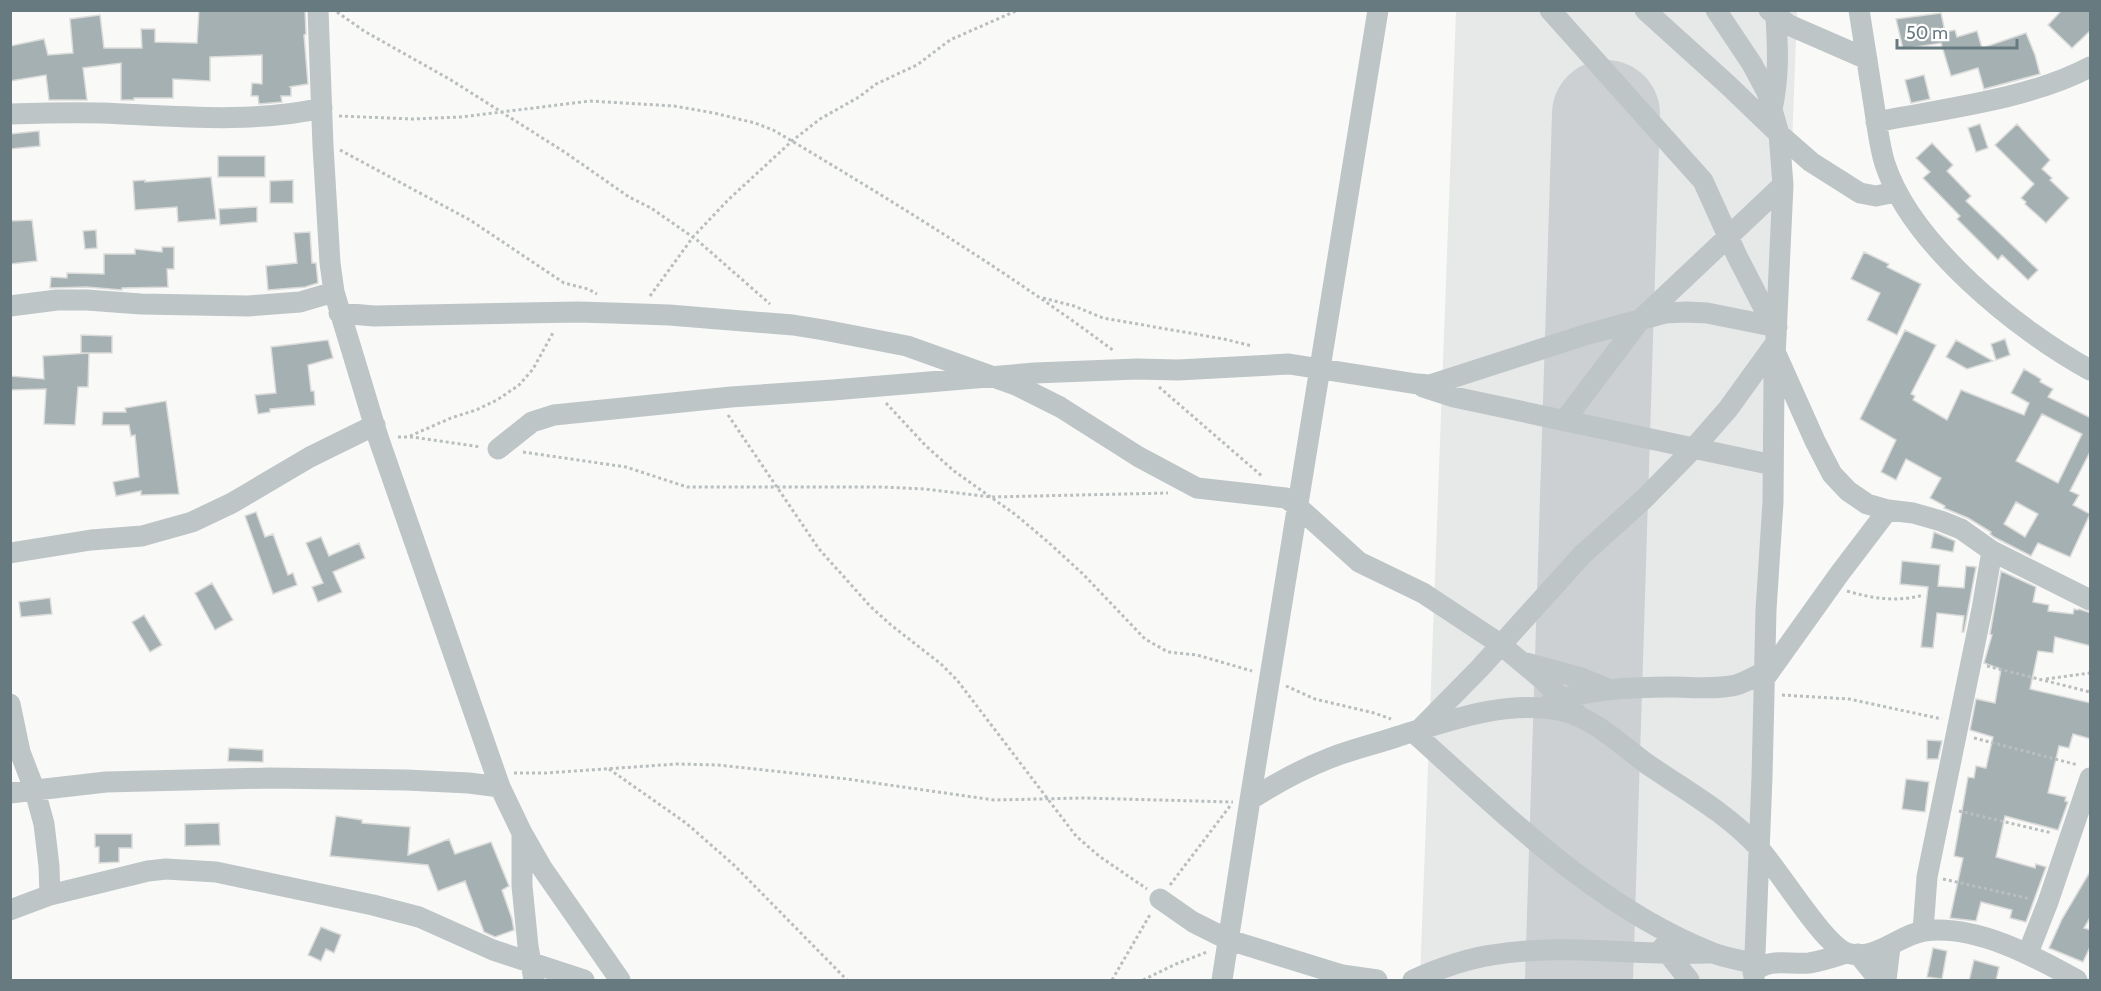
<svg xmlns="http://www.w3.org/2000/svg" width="2101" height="991" font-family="Cabin,sans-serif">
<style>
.built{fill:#e7e9e8}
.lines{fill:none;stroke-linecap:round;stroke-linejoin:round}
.runway{stroke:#ccd0d2;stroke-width:108}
.building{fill:#a4b0b2;stroke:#dbdbda;stroke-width:1.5;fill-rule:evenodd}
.path{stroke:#b9bebf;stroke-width:3;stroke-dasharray:3 3;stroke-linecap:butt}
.minor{stroke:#bec5c6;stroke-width:21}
</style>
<rect width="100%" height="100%" fill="#f9f9f8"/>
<path class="built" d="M1456,11H1797L1761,980H1420Z"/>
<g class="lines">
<path class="runway" d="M1579,980L1606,114"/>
</g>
<path class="building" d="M199,10H305L306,34L304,35L308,84L289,87H291V96H281L282,102L259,104L258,96H251L252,83L262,84V55L210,57V81L173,79V98H134V100H121V63L83,68L87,100H49L46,75L10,81V46L44,39L48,55L73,53L70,19L100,15L104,48H142L141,29H155V42L197,43Z
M2062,10H2091V30L2072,48L2048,25Z
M1941,13L1945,32L1955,30L1957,37L1977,31L1982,48L2026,33L2035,55L2040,74L1984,89L1978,68L1951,76L1941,43L1903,49L1896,19Z
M1924,75L1930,99L1911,103L1905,80Z
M1980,124L1988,148L1976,152L1968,128Z
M2017,124L2050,160L2042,169L2052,178L2050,180L2069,198L2046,223L2025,204L2026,202L2021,198L2034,184L1995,145Z
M39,131L40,146L10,149V134Z
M1932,143L1953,165L1947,171L1971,196L1966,201L2038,270L2028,280L2002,255L1998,260L1957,219L1960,216L1923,178L1930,172L1916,158Z
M218,156H265V177H218Z
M211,177L216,219L178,222L177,207L135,210L133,181L145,180V182Z
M293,180V203H270V181Z
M257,207V222L220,225L219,209Z
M32,220L37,261L10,264V221Z
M96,230L97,248L85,249L83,231Z
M310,232L312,263H316L318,283L305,287L268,290L266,266L297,263L294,233Z
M162,247H174V269H167L168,287L122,288V290L87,287L50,288L51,277L67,278V273L104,274V254H135V249L162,252Z
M1864,252L1889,264L1887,267L1921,284L1897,335L1867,320L1880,293L1851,279Z
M1905,330L1936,345L1911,394L1915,396L1913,400L1947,420L1961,390L2024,415L2029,403L2011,393L2024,369L2041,379L2040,382L2053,389L2048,397L2091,418V450L2070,491L2079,495L2073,505L2090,514L2070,557L2038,543L2031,556L1994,537L1990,534L1991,532L1968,518L1944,508L1945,506L1930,498L1941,478L1906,459L1896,480L1881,472L1896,440L1860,419ZM2042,414L2082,434L2058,483L2016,461ZM2016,502L2038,514L2025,537L2004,524Z
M81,335L112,336V353H81Z
M2005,339L2010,355L1996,360L1991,344Z
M328,340L333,358L308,365L311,391H314L315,405L270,409V412L258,414L255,395L276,393L271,347Z
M1956,340L1993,361L1967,369L1946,357Z
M89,353L88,387H78L75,425L44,424L46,389L10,390V376L44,379L43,356Z
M166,401L179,494L141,495V491L116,496L113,482L139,477L135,435L131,436L129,425H102L103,412H126L125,408Z
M256,512L265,537L273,534L288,575L293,573L297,585L273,594L245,516Z
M1934,532L1955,541L1953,552L1931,548Z
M321,537L329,556L359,543L365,558L333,572L342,592L318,602L312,587L323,583L306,543Z
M1902,561L1940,565L1938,586L1964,588L1966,566L1976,567L1964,632H1962L1964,616L1937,613L1933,648L1921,647L1928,587L1900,584Z
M2001,571L2036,587L2033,602L2049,605L2048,611L2073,614L2074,609L2078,610L2079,609L2091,613V646L2055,637L2053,653L2038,651L2030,689L2091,703V739L2073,734L2069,748L2059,746L2048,793L2066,797L2065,801L2068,802L2058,830L2005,816L1996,857L2035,868L2036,864L2046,867L2026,922L2010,918L2012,910L1981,902L1976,921L1950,918L1963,858L1954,856L1968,777L1974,778L1976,766L1986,768L1993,737L1970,730L1976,699L1995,703L2001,669L1984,663L1992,635L1990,634Z
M212,583L233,620L215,630L195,593Z
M50,598L52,614L21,617L19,602Z
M144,615L162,645L150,652L132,622Z
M1927,740L1942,741L1938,759H1927Z
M229,748L263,750V762L228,761Z
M1906,779L1929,782L1925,812L1902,809Z
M336,816L362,820V823L410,827L408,855L449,839L455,854L491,842L509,886L502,890L512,919L514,930L495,937L484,932L465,881L438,891L428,865L330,856Z
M219,823L220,845L185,846V824Z
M95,834H132V848H119V862L99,863V847H95Z
M2091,870V916L2084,928L2091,930V945L2083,962L2049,948L2062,919Z
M321,927L341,935L334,953L326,949L321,961L308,955Z
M1933,948L1947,951L1942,979L1927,977Z
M1974,960L1999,967L1996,981H1969Z"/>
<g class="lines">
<path class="path" d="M337,12L364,31L451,80L566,153L629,197L651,208L697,240L770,304
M339,116L411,119L461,117L590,101L674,106L714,113L755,123L773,130L792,141C902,207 1011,274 1114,351
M340,150L470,220L564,283L588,289L597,294
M650,296L693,237L728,200L792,141L820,119L859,97L876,84L917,65L950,40L1018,10
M1043,298L1074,306L1103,318L1224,339L1252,346
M1159,387L1263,477
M886,403L925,445L954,471L1016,515L1048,542L1083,574L1145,639L1168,652L1197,655L1252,671
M728,415L819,549L870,606L891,625L941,664L957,680L1076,836L1099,856L1147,889
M410,436L451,418L476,410L497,400L519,385L533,369L554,331
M398,437H412L481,447
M523,452L626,467L687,487H881L925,489L991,497L1168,493
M1847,591C1874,599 1897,602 1924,595
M1987,666L2090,692
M2046,679L2090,673
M1286,686L1315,699L1374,713L1391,719
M1782,695L1849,699L1942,719
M1974,738L2078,765
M609,769L686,823L735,866L847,980
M514,773H546L677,764L718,765L847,779L994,800L1083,798L1233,802
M1959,811L2052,833
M1943,879L2031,899
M1170,885L1230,806
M1112,980L1151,913
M1143,980L1176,964L1207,952"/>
<path class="minor" d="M318,10L323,146L330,263L334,292L378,437L500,787L522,833L542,868L620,980
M1550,10L1703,181L1737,256L1773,326
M1645,10L1728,85L1779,134L1811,162L1860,193L1876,196L1896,192
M1716,10L1752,64L1767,92L1779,134L1783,185L1774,380L1773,502L1766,610L1762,777L1754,980
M1769,10L1789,25L1867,59
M1859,10C1864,42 1869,74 1874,105C1877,124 1879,145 1885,164C1911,244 2018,331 2090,370
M1772,110C1779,75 1778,52 1776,17
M10,114C41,113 72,112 102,113C175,116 251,124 322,108
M1876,122C1943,109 2030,99 2090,67
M10,306L57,300H87L141,304L248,306L300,302L334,292
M339,313L374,316L578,312L612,313L669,315L793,325L824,330L907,346L1016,385L1060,407L1139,457L1197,488L1286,498L1297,506L1359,562L1423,593L1500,644L1543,680L1579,716
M1777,356L1815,441L1832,474L1848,491L1867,504L1888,510L1913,513L1941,521L1961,529L1992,551L2090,600
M1423,387L1454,397L1773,465
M1564,421L1641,319L1783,185
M498,449L532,422L554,415L731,397L833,390L1035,373L1137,369L1178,370L1289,364L1417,384L1430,385L1588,334L1665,313L1687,312L1707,313L1777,327
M10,553L91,540L142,536L192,522L232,503L310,457L375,425
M1526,663L1581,678L1608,689
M1765,678L1840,573L1888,510
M1551,702C1589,689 1631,687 1671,687C1692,687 1715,690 1736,685C1746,682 1756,676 1766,671
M10,704L20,752L35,791L44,824L49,866L50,895
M1421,728L1480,668L1582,555L1644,499L1693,449L1728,409L1775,344
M1413,732C1505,814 1596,907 1713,953C1729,959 1746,961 1762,965
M10,793L106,782L270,778L406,780L469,783L500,787
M1250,800C1276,783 1302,769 1330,758C1353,749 1376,744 1399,736C1452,720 1507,699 1563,711C1595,719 1621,745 1647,764C1685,790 1727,813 1758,847C1779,870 1823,944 1847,953C1876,962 1898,935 1924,931C1975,924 2034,956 2077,980
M522,834V886L528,946L534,980
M1160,899L1193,922L1229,940L1342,975L1377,980
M10,910L50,895L148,871L166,869L216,872L373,905L419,917L493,950L584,980
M1923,931L1927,877L1982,609L1992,551
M1663,947L1689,980
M2028,953L2048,902L2090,778
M1858,954L1879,980
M1753,973C1768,957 1789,965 1809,963C1822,961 1834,957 1846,953
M1222,980L1250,800L1378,10
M1413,980C1438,969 1464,959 1492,955C1563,943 1636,956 1708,953
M1886,980L1890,947"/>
</g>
<rect width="2101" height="991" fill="none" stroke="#667a80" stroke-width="24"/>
<path d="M1897 39v9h120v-9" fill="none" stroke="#667a80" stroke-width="3"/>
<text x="1906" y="39" font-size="18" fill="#667a80" stroke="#ffffff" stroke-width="4.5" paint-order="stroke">50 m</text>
</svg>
